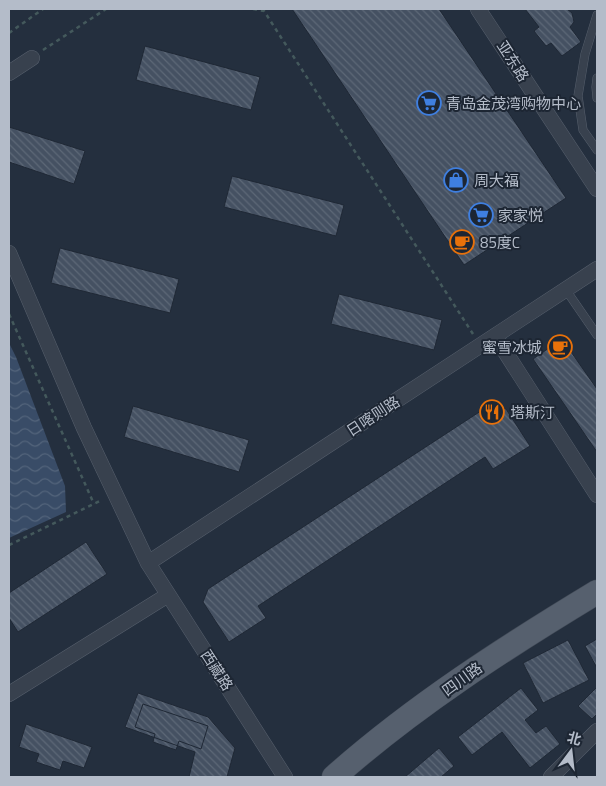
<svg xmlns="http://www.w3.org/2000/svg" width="606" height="786" font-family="'Titillium Web','Noto Sans SC',sans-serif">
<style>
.water{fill:url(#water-waves)}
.building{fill:url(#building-back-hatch);stroke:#1f2835}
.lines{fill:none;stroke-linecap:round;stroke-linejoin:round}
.lane-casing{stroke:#565f6c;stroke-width:9}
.street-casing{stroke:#565f6c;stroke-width:16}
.primary-casing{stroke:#414a57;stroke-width:25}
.path{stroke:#44595c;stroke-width:2.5;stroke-dasharray:4 4;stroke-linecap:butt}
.lane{stroke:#38414e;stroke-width:8}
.street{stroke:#38414e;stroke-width:15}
.primary{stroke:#56606e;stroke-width:24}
.labels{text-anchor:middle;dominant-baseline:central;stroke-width:4;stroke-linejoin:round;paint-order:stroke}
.street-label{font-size:15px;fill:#b4bcc9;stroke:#1d2633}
.poi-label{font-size:15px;fill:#b4bcc9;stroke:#1d2633;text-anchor:start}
</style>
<defs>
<pattern id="water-waves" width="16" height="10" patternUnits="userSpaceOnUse" patternTransform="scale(1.25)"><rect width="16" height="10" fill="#394c67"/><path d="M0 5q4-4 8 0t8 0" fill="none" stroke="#53647b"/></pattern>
<pattern id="building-back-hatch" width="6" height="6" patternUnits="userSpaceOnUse" patternTransform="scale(1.25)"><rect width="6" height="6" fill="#455162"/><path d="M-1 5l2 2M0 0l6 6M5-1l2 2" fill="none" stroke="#5d6877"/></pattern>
</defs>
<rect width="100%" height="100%" fill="#242f3e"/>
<path class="water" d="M9,343L16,357L65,486L66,512L9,538Z"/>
<path class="building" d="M292,9H439L566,198L464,265Z
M525,9H567L572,13L574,22L570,27L581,42L562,56L551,43L546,46L534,31L539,27Z
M145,46L260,77L251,110L136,80Z
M9,127L85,151L74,184L9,162Z
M232,176L344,205L336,236L224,207Z
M60,248L179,279L170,313L51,283Z
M339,294L442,320L434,350L331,324Z
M562,339L597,389V452L533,359Z
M490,405L506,409L530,446L493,469L485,457L258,606L266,618L229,642L203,602L208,589Z
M133,406L249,440L239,472L124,437Z
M86,542L107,574L18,632L9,618V593Z
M597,639V668L585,646Z
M568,640L589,680L543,703L523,663Z
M597,687V714L592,719L578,706Z
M521,688L538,710L525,720L536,733L546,726L560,744L530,768L502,732L472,755L458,737Z
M138,693L208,717L235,748L227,777H189L195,752L125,727Z
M143,704L208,726L201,749L179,741L176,750L153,742L155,734L135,727Z
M26,724L92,747L84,768L63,761L60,770L36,762L39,754L19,747Z
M439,748L454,766L441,777H405Z"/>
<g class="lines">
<g class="lane-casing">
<path id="lane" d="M597,15L585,54L578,96L583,130L597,150
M597,78L596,87L597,98
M566,290L597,335"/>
</g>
<g class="street-casing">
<path id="street" d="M478,9L597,189
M9,73L32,58
M9,253L84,428L148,563L285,777
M495,336L597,495
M148,563L597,269
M9,694L168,595
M551,777L597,731"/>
</g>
<g class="primary-casing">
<path id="primary" d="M334,777C414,706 506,647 597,592"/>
</g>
<path class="path" d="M253,9L264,11L473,334
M9,33L43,9
M43,50L106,9
M9,314L94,504
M9,545L102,500"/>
<use href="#lane" class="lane"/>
<use href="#street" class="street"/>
<use href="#primary" class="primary"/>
</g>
<defs>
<g id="supermarket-ring" transform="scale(1.25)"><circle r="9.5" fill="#1d2633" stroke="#3f7fe0" stroke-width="1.5"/><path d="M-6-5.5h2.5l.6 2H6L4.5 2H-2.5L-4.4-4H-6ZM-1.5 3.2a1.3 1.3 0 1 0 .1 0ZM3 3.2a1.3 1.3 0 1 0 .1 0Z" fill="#3f7fe0"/></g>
<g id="shop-ring" transform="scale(1.25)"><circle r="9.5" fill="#1d2633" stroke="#3f7fe0" stroke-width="1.5"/><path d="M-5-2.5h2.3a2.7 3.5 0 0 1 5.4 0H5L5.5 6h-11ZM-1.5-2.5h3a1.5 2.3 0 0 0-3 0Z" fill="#3f7fe0"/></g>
<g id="cafe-ring" transform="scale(1.25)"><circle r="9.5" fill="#1d2633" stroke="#e8710a" stroke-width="1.5"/><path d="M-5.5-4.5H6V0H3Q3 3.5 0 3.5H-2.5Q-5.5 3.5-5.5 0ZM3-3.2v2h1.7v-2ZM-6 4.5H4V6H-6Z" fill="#e8710a"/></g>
<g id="restaurant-ring" transform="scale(1.25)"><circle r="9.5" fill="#1d2633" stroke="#e8710a" stroke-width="1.5"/><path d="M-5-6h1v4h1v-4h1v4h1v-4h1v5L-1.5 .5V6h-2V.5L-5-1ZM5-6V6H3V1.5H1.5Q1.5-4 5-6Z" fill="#e8710a"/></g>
</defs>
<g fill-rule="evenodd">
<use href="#supermarket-ring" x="429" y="103"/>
<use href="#shop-ring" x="456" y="180"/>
<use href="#supermarket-ring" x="481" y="215"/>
<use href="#cafe-ring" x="462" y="242"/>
<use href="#cafe-ring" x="560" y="347"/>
<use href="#restaurant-ring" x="492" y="412"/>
</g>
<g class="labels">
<g class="street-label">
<text transform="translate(513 61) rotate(57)">亚东路</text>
<text transform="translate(373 416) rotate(-33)">日喀则路</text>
<text transform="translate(217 670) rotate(57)">西藏路</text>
<text transform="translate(462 679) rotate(-36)">四川路</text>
</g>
<g class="poi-label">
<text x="446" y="103">青岛金茂湾购物中心</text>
<text x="474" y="180">周大福</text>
<text x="498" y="215">家家悦</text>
<text x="480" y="242">85度C</text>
<text x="542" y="347" text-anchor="end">蜜雪冰城</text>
<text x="510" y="412">塔斯汀</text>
</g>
</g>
<rect width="606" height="786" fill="none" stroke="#b4bcc9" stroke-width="20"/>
<g transform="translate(571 751) rotate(15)" stroke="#1d2633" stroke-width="4" paint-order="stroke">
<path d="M0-4L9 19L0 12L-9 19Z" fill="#b4bcc9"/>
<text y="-8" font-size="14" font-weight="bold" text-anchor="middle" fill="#b4bcc9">北</text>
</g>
</svg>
